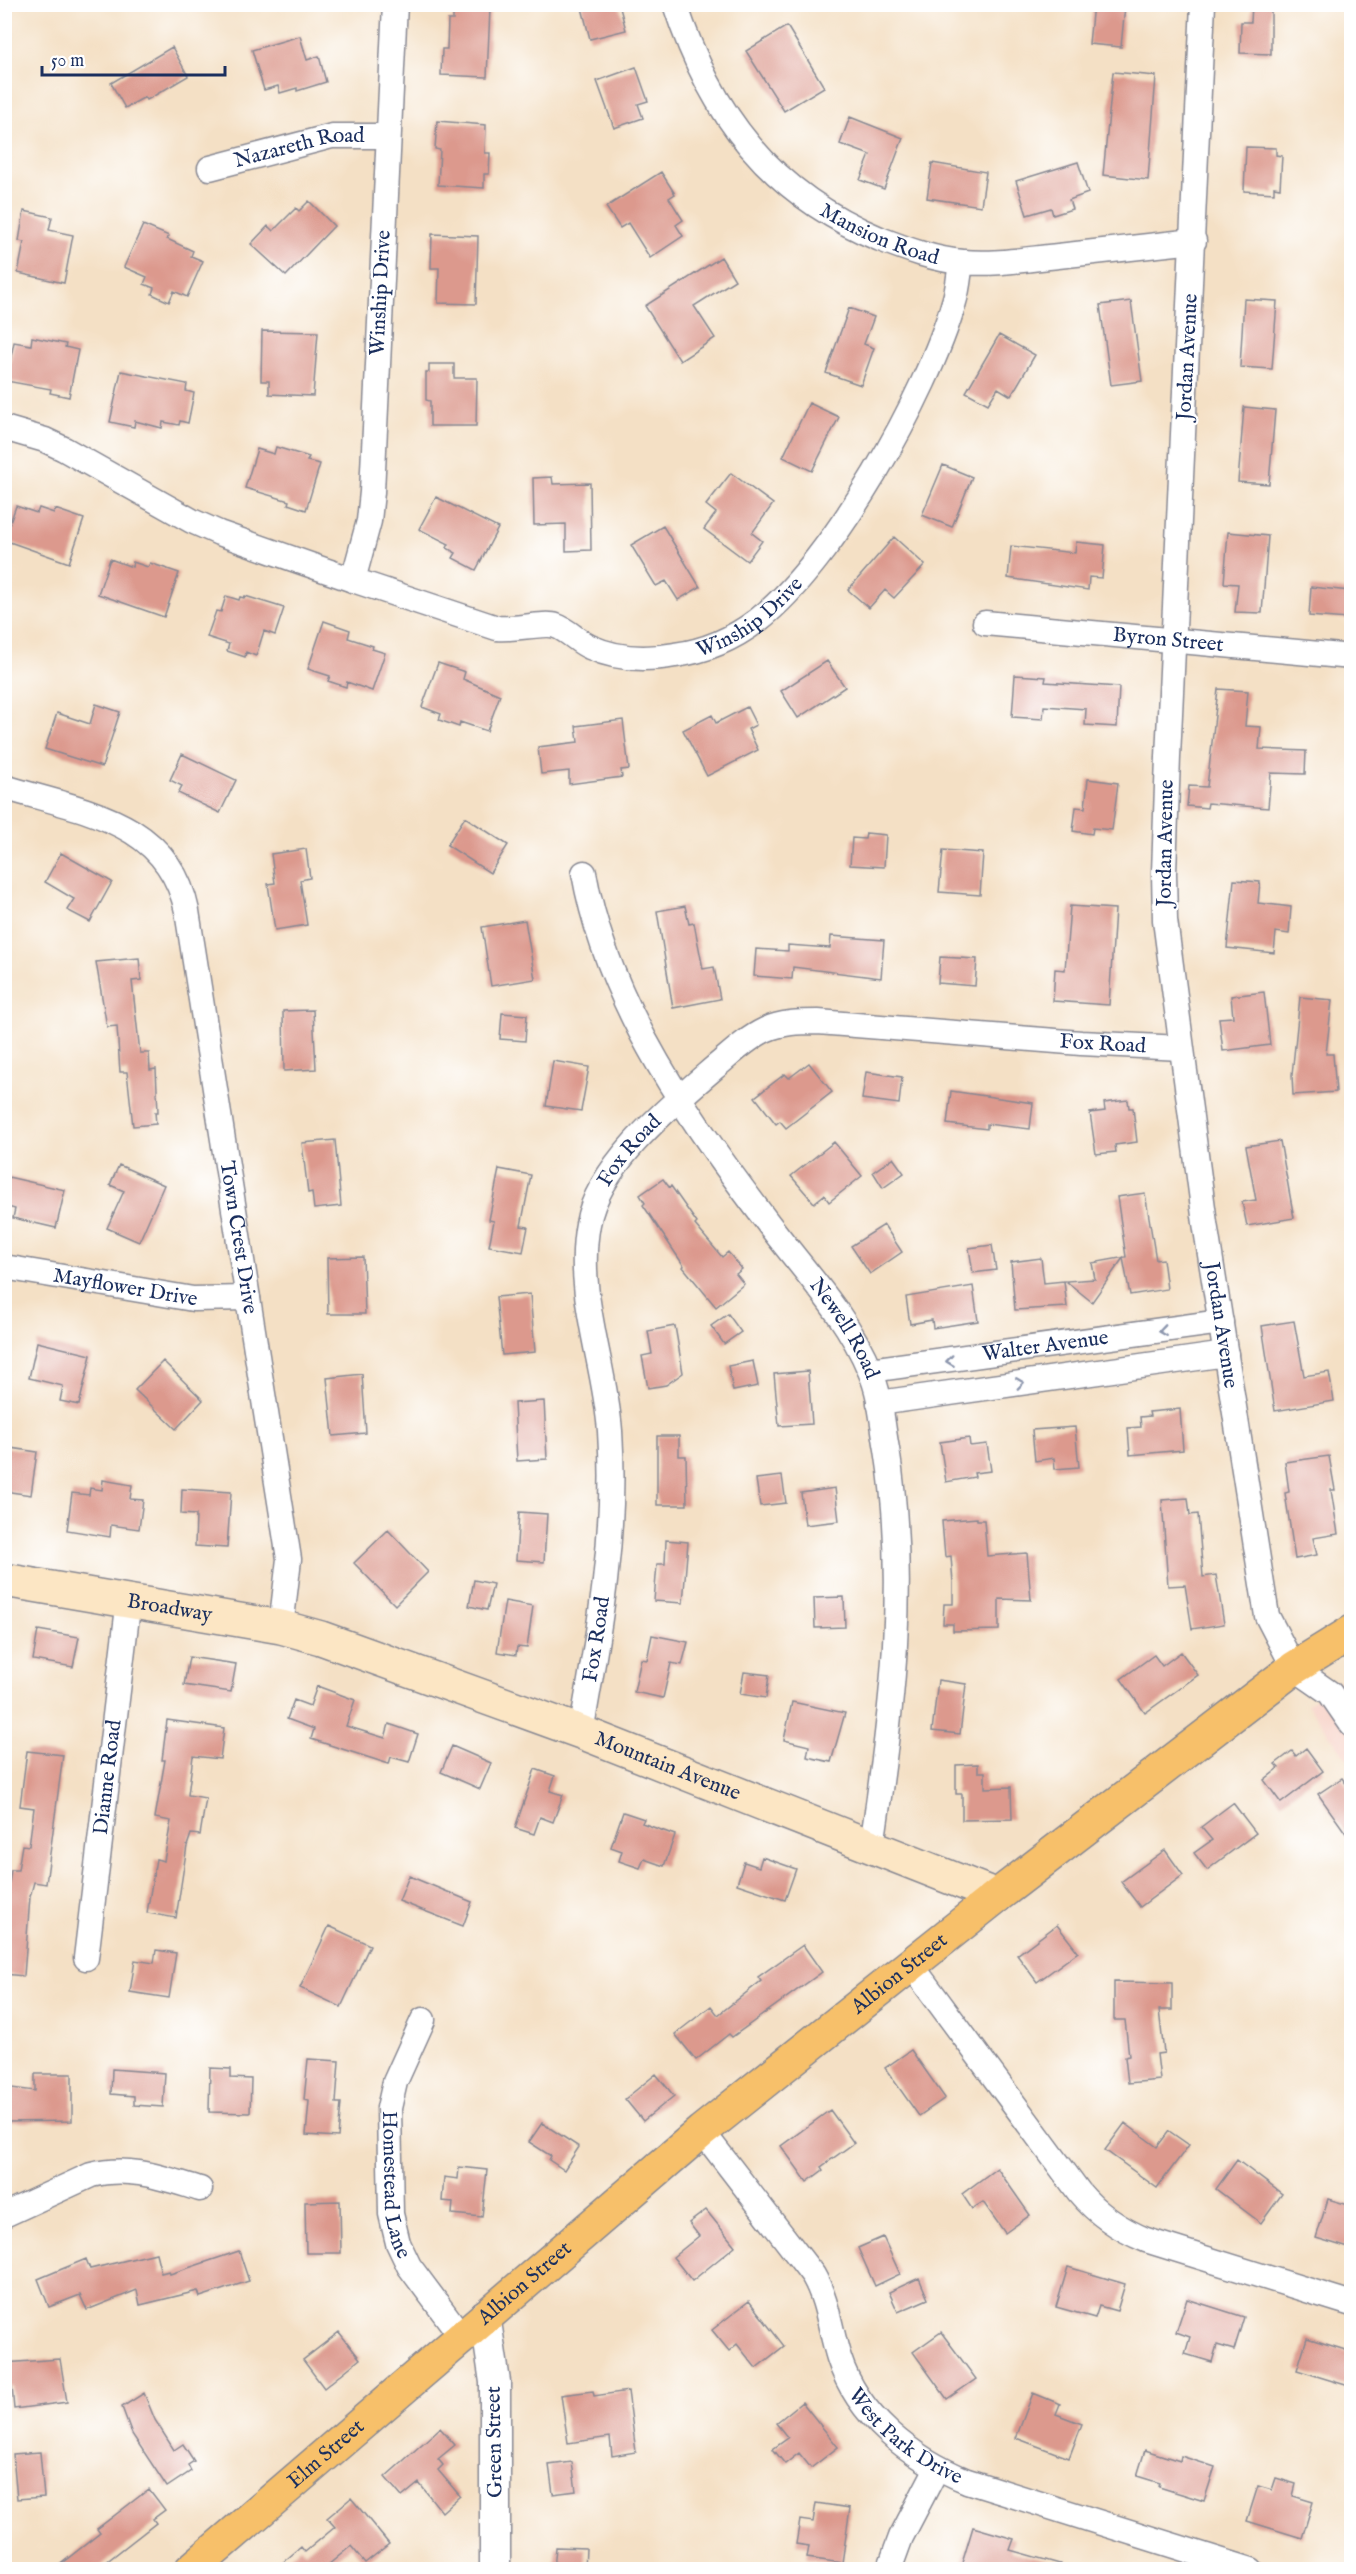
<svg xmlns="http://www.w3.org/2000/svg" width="1356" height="2574" font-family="'IM FELL English',serif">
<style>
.built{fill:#f7d1c6}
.building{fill:#dc998d}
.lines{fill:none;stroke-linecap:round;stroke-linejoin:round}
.minor-casing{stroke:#888892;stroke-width:27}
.tertiary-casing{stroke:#888892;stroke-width:33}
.secondary-casing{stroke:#888892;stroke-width:36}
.primary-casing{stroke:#888892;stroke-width:36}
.minor{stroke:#fff;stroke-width:24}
.tertiary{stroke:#fff;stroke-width:30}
.secondary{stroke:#fce6c4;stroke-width:33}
.primary{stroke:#f7c06b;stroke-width:33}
.oneway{stroke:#8d97ae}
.labels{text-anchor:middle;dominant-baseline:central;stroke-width:4.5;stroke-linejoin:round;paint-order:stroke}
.street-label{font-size:21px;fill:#1b2f5e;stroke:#fff}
</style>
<rect width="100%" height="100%" fill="#fff"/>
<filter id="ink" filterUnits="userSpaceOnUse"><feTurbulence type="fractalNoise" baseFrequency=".0167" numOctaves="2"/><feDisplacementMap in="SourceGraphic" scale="12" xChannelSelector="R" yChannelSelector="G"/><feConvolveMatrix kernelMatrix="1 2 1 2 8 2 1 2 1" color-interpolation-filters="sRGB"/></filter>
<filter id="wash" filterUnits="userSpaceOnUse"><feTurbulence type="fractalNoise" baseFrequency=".008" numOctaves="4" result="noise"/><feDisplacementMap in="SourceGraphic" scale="24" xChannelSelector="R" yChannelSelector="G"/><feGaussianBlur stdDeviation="1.35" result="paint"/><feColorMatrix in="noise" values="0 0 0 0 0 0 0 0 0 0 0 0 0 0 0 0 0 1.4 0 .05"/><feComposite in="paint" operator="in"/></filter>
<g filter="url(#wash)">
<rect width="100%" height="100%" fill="#f4e0c5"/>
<path class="built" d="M1346,1677L1351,1685V1764L1307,1704Z"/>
<g id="blocks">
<path class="building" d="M581,4H619L626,30L590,39Z
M1093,4L1125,6L1121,47L1089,44Z
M1252,4H1271V54L1240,53L1241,22H1251Z
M453,8L490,9L487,77L441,75L442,49H447L448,20H453Z
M787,26L824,87L784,111L746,51Z
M300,36L307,60L319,56L326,82L297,91V88L280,93L278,86L264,90L252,50Z
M172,47L188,76L147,100L145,97L125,108L111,83Z
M636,67L648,101L638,104L643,118L614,128L597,81Z
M1113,72L1156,76L1148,180L1103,175Z
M850,117L903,138L884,189L860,180L870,155L840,144Z
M437,121L486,125L485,153H490L489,174H484V188L438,185L440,150L435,149Z
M1246,147L1276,148V155L1282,156L1280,188L1274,187V193L1244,191Z
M1078,162L1088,193L1069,200L1072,209L1053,215L1051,208L1027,215L1016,181Z
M932,163L986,172L981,206L927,198Z
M661,172L675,194L669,198L683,220L676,225L683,236L650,258L628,223L620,228L606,207Z
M309,201L334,226L286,276L251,244L268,226L273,231L296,208L299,211Z
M24,211L52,217L49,230L73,235L64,283L18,273L24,242L19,241Z
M143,225L169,236L167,239L193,251L191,256L203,261L187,297L174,291L169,302L152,294L154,288L144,284L147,277L124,267Z
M432,234L478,236L476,304L438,303L439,268H431Z
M721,257L735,280L694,306L715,338L680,361L645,306Z
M1244,299L1277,301L1272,369L1240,367Z
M1131,301L1142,381L1111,385L1100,305Z
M849,308L874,317L864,344L874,348L861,385L826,373Z
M262,331L318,332L313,396L269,394V381H261Z
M999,335L1035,355L1011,396L998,388L988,404L966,392Z
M32,337L66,344L65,347L78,350L69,397L50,393L51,389L6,381L14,342L31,345Z
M429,364H454V378H477L476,426H430V401L426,400V372H429Z
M121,371L187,384L186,391L194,393L188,423L180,421L179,425L163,422L162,428L135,421L134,427L110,422Z
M809,403L839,417L812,471L783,457Z
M1244,407L1275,410L1269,484L1238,482Z
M276,447L309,457L307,461L320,464L306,510L288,504L289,501L245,488L257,449L274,454Z
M943,465L972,477L952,527L922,515Z
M731,473L773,504L752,533L762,541L747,561L704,529L716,513L706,505Z
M552,477L553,484L590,483L591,550L566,551V524L534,525L533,478Z
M436,497L498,528L476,570L453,558L456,553L447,548L449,544L419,529Z
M16,506L37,513L39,508L54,513L55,509L84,519L69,563L4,540Z
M663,526L700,587L678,600L666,581L656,586L631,545Z
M1228,532L1268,536L1262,613L1235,612L1238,584L1224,583Z
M894,537L925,565L894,598L885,590L869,608L848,590Z
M1076,542L1105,545L1102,578L1089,577L1088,590L1008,578L1011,546L1075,553Z
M110,559L132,567L133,562L148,567L150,563L179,573L164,617L98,594Z
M1311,587L1350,591L1348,619L1309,616Z
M226,596L239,600L240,597L244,598L245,596L284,608L275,635L264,631L256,656L246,652L245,657L227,651L229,644L207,637L216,611L221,612Z
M324,621L350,630L348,638L373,646L372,649L385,653L372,691L347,682L346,687L328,681L330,676L308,669Z
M827,661L845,687L798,718L781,691Z
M438,663L465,672L463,679L500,695L487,731L460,722L459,727L439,720L441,714L422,707Z
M1015,675L1046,677L1045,682L1119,687L1117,727L1085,725L1086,709L1044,706L1043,719L1012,717Z
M1218,689L1248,691L1245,726L1261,727L1259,749L1306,751L1305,774L1271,773L1268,808L1208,803L1207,808L1187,806L1189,786L1207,787Z
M96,704L120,712L102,767L45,749L57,713L90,724Z
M747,707L756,725L748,729L758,750L707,776L683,730L712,715L716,723Z
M623,720L629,769L621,770L622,777L569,784V771L541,774L538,747L578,742L576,726Z
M182,754L236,780L220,813L178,793L182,786L170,780Z
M1088,779L1118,783L1112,830L1093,828L1092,834L1073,831L1076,807L1085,808Z
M465,817L508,845L490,873L447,845Z
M866,833L886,835L884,867L850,865L852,838L865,839Z
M306,849L310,878L300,880L307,925L275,930L268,884L275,883L271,854Z
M943,850L983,853L980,895L939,892Z
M61,853L112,882L90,922L67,910L74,899L45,882Z
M1234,880L1260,882L1258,903L1291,907L1289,934L1276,932L1274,953L1227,948Z
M685,906L689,924L694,923L703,969L714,967L720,999L673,1008L657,911Z
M1070,906L1115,909L1109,1005L1053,1001L1055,969L1065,970Z
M525,920L535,979L491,986L482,927Z
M831,936L884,940L881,978L793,967L792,979L754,976L756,949L788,951V945L830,948Z
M940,957L977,959L975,986L938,983Z
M139,958L141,980L132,981L140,1053H149L150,1070L156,1069L158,1112H155L156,1124L133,1126L127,1072H120L117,1026L107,1027L96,962Z
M1264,992L1270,1045L1223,1051L1219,1018L1233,1017L1231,996Z
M1300,997L1332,1000L1326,1054H1333L1336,1092L1293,1095L1292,1075Z
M313,1010L316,1069L284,1071L283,1011Z
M502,1013L527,1015L525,1041L500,1039Z
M553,1061L589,1067L581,1111L546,1106Z
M809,1063L832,1092L786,1128L780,1121L776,1124L755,1097L785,1074L789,1078Z
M866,1072L902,1077L899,1104L862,1099Z
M951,1091L1033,1103L1030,1129L987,1124V1129L947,1124Z
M1128,1100L1129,1108H1133L1137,1142L1115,1145L1116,1152L1096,1154L1090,1113L1105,1111L1104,1103Z
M335,1140L341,1206L314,1209L312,1192L308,1193L302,1143Z
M1280,1141L1294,1218L1247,1226L1242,1202L1256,1200L1246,1146Z
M834,1142L862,1176L829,1202L824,1195L814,1203L791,1176Z
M893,1158L904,1173L883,1188L873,1172Z
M119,1165L164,1185L139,1242L107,1228L124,1191L110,1185Z
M499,1169L531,1175L521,1226L528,1227L523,1252L489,1246L494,1221L489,1220Z
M4,1176L65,1190L56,1228L13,1218L15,1209L4,1206Z
M663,1179L669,1187L671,1186L697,1223L695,1225L722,1257L728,1252L742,1269L736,1274L744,1284L716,1307L683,1267L684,1266L643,1205L645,1203L640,1195Z
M1145,1193L1156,1260L1163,1259L1167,1289L1130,1295L1123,1258L1092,1302L1066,1281L1095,1279L1092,1263L1126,1257L1117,1197Z
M884,1225L902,1252L870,1274L851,1246Z
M992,1245L996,1270L973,1273L969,1248Z
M363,1257L365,1314H328L327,1258Z
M1041,1258L1044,1283L1064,1281L1067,1307L1015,1310L1011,1262Z
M973,1286L978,1321L933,1328L932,1320L910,1324L906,1297Z
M530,1294L535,1352L502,1355L496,1297Z
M728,1314L741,1332L724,1344L711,1326Z
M1294,1321L1304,1376L1329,1372L1334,1401L1275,1411L1262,1326Z
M675,1326L683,1373L666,1385L648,1388L642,1356L652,1354L648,1331Z
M37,1342L91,1355L79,1405L60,1401L63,1386L29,1378Z
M163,1361L203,1400L176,1429L135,1390Z
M753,1361L758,1386L733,1391L728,1366Z
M808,1371L812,1424L779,1426L774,1374Z
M362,1374L366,1433L333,1436L327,1378Z
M544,1401L547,1459L517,1461L514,1403Z
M1180,1409L1183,1450L1130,1455L1128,1428L1141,1427L1140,1417L1150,1416L1149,1412Z
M1075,1427L1079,1467L1055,1469L1054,1458L1035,1461L1032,1430Z
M657,1436H679V1456H686L687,1505H657Z
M969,1438L970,1446L987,1444L991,1471L974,1473L975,1477L946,1482L940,1442Z
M4,1447L37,1452L31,1495L4,1491Z
M1329,1456L1335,1490H1331L1338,1534L1313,1538L1317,1555L1295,1559L1285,1493L1289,1492L1285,1462Z
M782,1476L786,1503L760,1506L756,1479Z
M103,1480L132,1485L130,1499L143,1500L139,1529L111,1525L110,1537L67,1530L72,1493L89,1495L90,1488L102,1490Z
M835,1488L839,1521L805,1525L801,1493Z
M182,1489L231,1492L227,1548L195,1546L196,1515L181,1514Z
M1188,1498L1190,1515L1198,1514L1203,1577L1216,1575L1224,1624L1192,1629L1185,1585L1168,1586L1162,1500Z
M519,1512L547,1514L544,1562L516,1560Z
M977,1518V1520H984L987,1556L1027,1553L1031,1600L999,1599V1630L953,1631V1624H943L944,1604H953V1583L951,1556L945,1557L942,1521Z
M388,1530L428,1572L395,1605L354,1563Z
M666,1540L688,1542L683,1603L654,1601L657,1564H665Z
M474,1580L493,1584L487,1610L469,1606Z
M844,1597L845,1627L815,1628L814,1598Z
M505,1601L533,1606L527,1648L517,1647L516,1655L497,1652Z
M38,1630L79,1637L73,1667L33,1660Z
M652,1635L688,1642L682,1665L671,1663L663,1698L634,1692L641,1659L647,1660Z
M1181,1652L1198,1675L1145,1713L1121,1679L1154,1655L1162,1666Z
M189,1657L236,1664L231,1692L184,1685Z
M744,1672L769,1675L766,1698L740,1694Z
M938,1680L966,1684L960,1734L932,1731Z
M317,1686L355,1700L346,1726L385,1738L389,1724L418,1734L409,1762L391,1757L389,1764L311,1739L314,1729L287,1719L294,1700L310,1706Z
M792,1702L845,1713L831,1762L807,1757L809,1746L784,1740Z
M167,1720L224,1728L220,1759L193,1756L188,1795L206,1798L200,1835L191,1834L187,1846L176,1918L147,1913L156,1859L164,1861L171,1821L155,1818L165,1760H162Z
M452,1746L491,1763L480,1789L441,1772Z
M1306,1748L1323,1771L1281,1803L1264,1780L1279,1768L1275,1764L1292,1751L1296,1756Z
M27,1751L63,1755L46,1884L34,1882L30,1897L24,1976L4,1974V1917L11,1870H18L22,1845L29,1846L34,1808L20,1806Z
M978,1764V1772H985V1788L1011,1787L1012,1819L962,1820V1794H956V1765Z
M535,1769L555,1776L550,1791L563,1795L553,1822L540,1817L534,1834L515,1828Z
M1342,1778L1352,1792V1842L1318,1794Z
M1233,1803L1256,1833L1207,1870L1194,1853L1212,1840L1201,1827Z
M623,1812L644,1819L642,1823L675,1835L664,1866L644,1859L640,1868L619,1861L622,1851L611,1847Z
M1165,1850L1183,1875L1140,1907L1121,1882Z
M762,1857L796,1869L785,1900L737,1884L744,1862L759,1867Z
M409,1876L472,1902L463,1926L399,1901Z
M1057,1925L1078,1952L1037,1982L1017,1955Z
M329,1926L370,1945L341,2007L300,1988Z
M803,1945L822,1972L732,2037L729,2034L696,2060L675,2034L711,2006L718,2015L761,1981L758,1977Z
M156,1950L176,1953L169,1998L130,1992L135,1960L154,1963Z
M1114,1982L1172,1983V2010H1159L1164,2053L1157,2054L1160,2080L1128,2083L1125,2057L1129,2056L1125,2020H1114Z
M911,2050L945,2098L919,2116L885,2068Z
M308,2059L339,2061L336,2103H341L338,2137L306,2135L309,2101L304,2100Z
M210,2068L231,2069V2078L251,2079L250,2113L209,2112Z
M112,2069L165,2073L163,2107L134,2105V2096L111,2094Z
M35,2074H72V2121L4,2122V2087L35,2091Z
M656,2074L674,2096L643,2121L625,2099Z
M830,2110L854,2143L821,2167L823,2170L807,2182L781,2146Z
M542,2123L579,2147L564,2170L549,2160L551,2156L529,2142Z
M1125,2123L1157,2147L1169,2131L1189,2145L1157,2188L1105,2150Z
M1237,2160L1282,2194L1261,2223L1216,2189Z
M459,2167L487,2170L482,2217L452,2214L453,2202L442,2201L444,2177L458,2179Z
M997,2168L1030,2215L1005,2233L983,2202L972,2209L962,2194Z
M1328,2199L1352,2206V2249L1316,2238Z
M340,2201L341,2253H306L305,2202Z
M706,2210L735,2246L692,2281L673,2257L699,2236L689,2223Z
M883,2237L900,2274L875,2286L858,2248Z
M239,2251L249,2281L200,2297L198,2291L140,2305L137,2290L87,2310L80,2295L49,2307L38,2279L86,2259L90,2269L156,2253L161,2273L169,2271L170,2274Z
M1068,2267L1125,2284L1117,2311L1099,2306L1095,2318L1056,2307Z
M919,2278L928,2299L898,2312L889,2292Z
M1187,2299L1244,2317L1234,2350L1217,2345L1212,2362L1185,2354L1190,2337L1176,2332Z
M749,2301L784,2346L756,2368L737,2344L729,2351L712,2330Z
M339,2332L360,2359L324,2388L303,2360Z
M941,2332L976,2379L947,2399L913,2352Z
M1307,2338L1352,2352V2387L1297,2370Z
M60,2359L67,2402L14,2409L12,2387H6L4,2363Z
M593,2391L594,2396L628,2391L636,2452L612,2456L610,2437L568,2443L561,2395Z
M144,2393L155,2420L174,2450L183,2444L194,2461L188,2465L191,2471L167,2487L132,2434L122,2407Z
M1033,2393L1060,2404L1056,2414L1082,2424L1069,2458L1016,2438Z
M802,2402L838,2447L811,2468L799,2453L785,2464L773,2449L788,2438L776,2423Z
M440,2428L455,2445L438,2459L443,2465L438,2470L460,2496L442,2512L419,2483L402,2497L385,2477Z
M1145,2450L1180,2461L1181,2456L1215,2467L1204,2501L1159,2487L1160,2483L1137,2476Z
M40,2452L44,2497L17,2499L13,2454Z
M572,2462L576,2491L553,2494L549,2465Z
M1276,2478L1296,2484L1293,2496L1313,2502L1302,2538L1247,2521L1258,2486L1272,2490Z
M149,2489L165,2510L153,2519L156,2523L96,2570H53L100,2533L97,2529Z
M351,2498L389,2544L365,2563L351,2546L322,2570H274L301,2547L305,2552L335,2527L327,2518Z
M816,2503L850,2508L842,2563L807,2558L809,2546L796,2544L800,2520L813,2522Z
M973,2527L1014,2539L1010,2550L1060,2564V2570H960Z
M556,2547L586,2548L585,2570H554Z"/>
</g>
</g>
<g filter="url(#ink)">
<use href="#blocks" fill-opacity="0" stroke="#888892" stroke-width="1.5"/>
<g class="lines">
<g class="minor-casing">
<g id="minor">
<path id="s1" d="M395,4L372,492L369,521L353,580L497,628C513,630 545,622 556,626C568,630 578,642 590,647C616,659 647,660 675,655C706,651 733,639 758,620C833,562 928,394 954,302C958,290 959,275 961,262"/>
<path id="s2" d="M675,4C711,115 771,194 880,239C906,249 935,260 963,262C995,265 1027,259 1058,256C1104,251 1149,246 1194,241"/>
<path id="s3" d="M1203,4L1168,757L1164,873L1165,920L1205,1223L1267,1616L1294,1668L1330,1693L1352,1725"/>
<path id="s4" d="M210,168L332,136H388"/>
<path d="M4,428L45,440L64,449L192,521L219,533L353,580"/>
<path id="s5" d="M985,623L1352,657"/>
<path id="s6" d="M4,787C81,811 168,819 187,911L289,1559L281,1627"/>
<path id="s7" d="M584,873C608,1008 693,1124 774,1231C808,1275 849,1319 870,1371C881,1395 882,1423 887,1449C908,1581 892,1713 872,1845"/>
<path id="s8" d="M4,1267L193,1299L248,1298"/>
<path id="s9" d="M870,1370L1221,1322"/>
<path d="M879,1403L1226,1354"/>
<path id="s10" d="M581,1732C599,1632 617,1533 610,1431C605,1363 575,1292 588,1224C598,1165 670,1106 714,1068C730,1055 746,1039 765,1030C782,1022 799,1022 818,1022L1081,1043L1181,1048"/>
<path id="s11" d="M86,1958L129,1599"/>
<path d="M912,1966L1079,2192C1098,2215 1119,2229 1146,2240L1352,2304"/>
<path id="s12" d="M423,2020L395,2082L389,2108L391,2214L398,2243L409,2266L462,2337"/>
<path id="s13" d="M702,2131L813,2275C828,2301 830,2330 839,2358C858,2417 911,2458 967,2481L1251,2570"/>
<path d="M4,2215L91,2175C129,2165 163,2178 200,2189"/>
<path d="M889,2570L901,2537L937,2468"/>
</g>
</g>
<g class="tertiary-casing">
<path id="tertiary" d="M485,2315L495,2382V2570"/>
</g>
<g class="secondary-casing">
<g id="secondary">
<path id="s14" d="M4,1580L281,1627L321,1638L581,1732L997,1896"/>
</g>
</g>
<g class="primary-casing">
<g id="primary">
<path id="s15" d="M191,2570L702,2131L997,1896L1294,1668L1352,1632"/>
</g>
</g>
<use href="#minor" class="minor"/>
<use href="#tertiary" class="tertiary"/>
<use href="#secondary" class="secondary"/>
<use href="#primary" class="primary"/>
</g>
<defs><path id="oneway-chevron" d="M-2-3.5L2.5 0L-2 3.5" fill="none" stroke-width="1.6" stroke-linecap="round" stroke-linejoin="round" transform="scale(1.5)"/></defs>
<g class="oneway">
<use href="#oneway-chevron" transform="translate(1163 1331) rotate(172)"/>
<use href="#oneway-chevron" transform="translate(950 1361) rotate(173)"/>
<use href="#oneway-chevron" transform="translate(1020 1383) rotate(-8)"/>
</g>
</g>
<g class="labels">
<g class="street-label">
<text stroke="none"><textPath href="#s4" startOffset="92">Nazareth Road</textPath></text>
<text stroke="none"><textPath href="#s2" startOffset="321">Mansion Road</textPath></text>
<text transform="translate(381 293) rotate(-87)">Winship Drive</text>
<text transform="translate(1188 357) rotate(-87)">Jordan Avenue</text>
<text stroke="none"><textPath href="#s1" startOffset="1002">Winship Drive</textPath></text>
<text stroke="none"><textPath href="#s5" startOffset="184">Byron Street</textPath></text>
<text transform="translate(1166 843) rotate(-89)">Jordan Avenue</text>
<text stroke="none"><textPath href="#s10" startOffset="1120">Fox Road</textPath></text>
<text stroke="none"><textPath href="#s10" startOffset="598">Fox Road</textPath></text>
<text stroke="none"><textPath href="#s6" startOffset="566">Town Crest Drive</textPath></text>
<text stroke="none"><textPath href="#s8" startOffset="123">Mayflower Drive</textPath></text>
<text stroke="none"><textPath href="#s3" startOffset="1326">Jordan Avenue</textPath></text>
<text stroke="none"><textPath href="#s7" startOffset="530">Newell Road</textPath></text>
<text stroke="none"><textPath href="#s9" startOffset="177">Walter Avenue</textPath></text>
<text stroke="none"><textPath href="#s14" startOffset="168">Broadway</textPath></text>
<text stroke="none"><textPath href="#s10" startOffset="94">Fox Road</textPath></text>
<text stroke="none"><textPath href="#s14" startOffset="692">Mountain Avenue</textPath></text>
<text stroke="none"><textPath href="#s11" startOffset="182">Dianne Road</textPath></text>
<text stroke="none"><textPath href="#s15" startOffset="926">Albion Street</textPath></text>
<text stroke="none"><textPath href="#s12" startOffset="172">Homestead Lane</textPath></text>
<text stroke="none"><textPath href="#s15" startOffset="440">Albion Street</textPath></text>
<text stroke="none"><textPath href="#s13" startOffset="375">West Park Drive</textPath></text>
<text transform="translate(495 2442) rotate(-91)">Green Street</text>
<text stroke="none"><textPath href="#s15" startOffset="178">Elm Street</textPath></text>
</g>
</g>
<rect width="1356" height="2574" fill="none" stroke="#fff" stroke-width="24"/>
<path d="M42 66v9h183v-9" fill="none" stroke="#1b2f5e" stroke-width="3"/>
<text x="51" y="66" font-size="18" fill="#1b2f5e" stroke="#ffffff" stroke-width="4.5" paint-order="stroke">50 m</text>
</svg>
